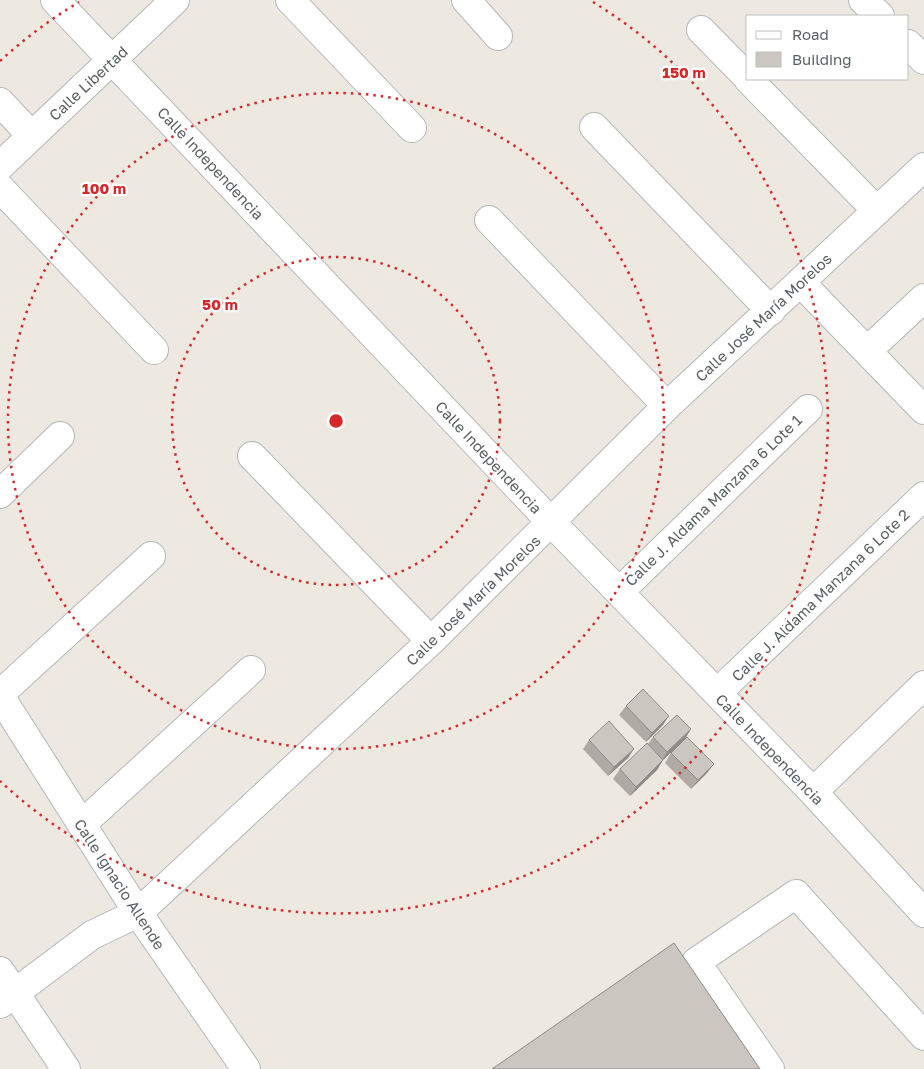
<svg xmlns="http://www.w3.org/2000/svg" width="924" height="1069" font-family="'Golos Text',sans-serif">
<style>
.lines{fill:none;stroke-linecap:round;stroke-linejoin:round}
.minor-casing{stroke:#b3b8bd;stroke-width:30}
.minor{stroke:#fff;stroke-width:28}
.wall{fill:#afaaa4}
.shaded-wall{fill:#8e8b86}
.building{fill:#cbc6bf;stroke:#8e8b86}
.ring{fill:none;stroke:#d62828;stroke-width:2.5;stroke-dasharray:2.5 5}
.labels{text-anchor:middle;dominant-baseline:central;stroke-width:4.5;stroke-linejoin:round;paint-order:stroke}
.street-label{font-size:15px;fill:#595f63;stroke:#fff}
.centre{fill:#d62828;stroke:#fff;stroke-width:2.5}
.ring-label{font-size:15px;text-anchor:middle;font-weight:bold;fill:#d62828;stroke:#fff;stroke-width:4.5;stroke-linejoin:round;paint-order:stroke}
</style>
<rect width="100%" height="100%" fill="#eee9e0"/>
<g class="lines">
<g class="minor-casing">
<path id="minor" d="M55,0L552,523L813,792L924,913
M290,0L412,128
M466,0L498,36
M863,0L880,16
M701,30L748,78
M908,44L924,60
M748,79L877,211
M0,102L32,136
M594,127L771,311
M0,166L175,0
M0,188L154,350
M489,220L667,406
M801,283L924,410
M867,351L924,298
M252,456L431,641
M0,494L60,436
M619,592L808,409
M717,693L924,496
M0,694L151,556
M0,696L138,913L246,1069
M813,792L924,685
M82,824L251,670
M0,971L66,1069
M0,1004L92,935L138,913L431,641L667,406L924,167
M770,1069L696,962L796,894L924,1036"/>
</g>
<use href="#minor" class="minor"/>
</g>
<path class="wall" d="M626,706L663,725L646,742L619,715Z
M653,737L685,739L663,760L657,770L630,796L613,779L620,769L648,744Z
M589,740L628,758L608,776L583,749Z
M671,753L707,773L691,789L665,763Z"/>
<path class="shaded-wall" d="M669,716L663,725L646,742L652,733Z
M691,729L685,739L661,762L667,752Z
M634,749L628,758L608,776L614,767Z
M663,760L657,770L630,796L636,787Z
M714,764L707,773L691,789L698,780Z"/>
<path class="building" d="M643,689L669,716L652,733L626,706Z
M677,715L691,729L667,752L653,737Z
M609,721L634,749L614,767L589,740Z
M687,737L714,764L698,780L671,753Z
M647,743L663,760L636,787L620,769Z
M674,943L760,1069H492Z"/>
<g class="ring">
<circle cx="336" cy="421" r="164"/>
<circle cx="336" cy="421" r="328"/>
<path d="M0 61A492 492 0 0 1 79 2M593 2A492 492 0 1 1 0 781"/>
</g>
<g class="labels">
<g class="street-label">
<text transform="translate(88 83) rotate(-43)">Calle Libertad</text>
<text transform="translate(211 163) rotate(47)">Calle Independencia</text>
<text transform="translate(763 317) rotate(-43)">Calle José María Morelos</text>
<text transform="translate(489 457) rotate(47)">Calle Independencia</text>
<text transform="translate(713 500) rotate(-44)">Calle J. Aldama Manzana 6 Lote 1</text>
<text transform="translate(820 595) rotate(-44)">Calle J. Aldama Manzana 6 Lote 2</text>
<text transform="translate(473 600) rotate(-44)">Calle José María Morelos</text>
<text transform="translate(770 749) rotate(46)">Calle Independencia</text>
<text transform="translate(120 884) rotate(57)">Calle Ignacio Allende</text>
</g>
</g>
<circle cx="336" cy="421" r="8" class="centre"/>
<g class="ring-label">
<text x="684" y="78">150 m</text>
<text x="104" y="194">100 m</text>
<text x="220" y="310">50 m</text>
</g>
<rect x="746" y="15" width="162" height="65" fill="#ffffff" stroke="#bdbfc1"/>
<rect x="756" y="31" width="25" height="8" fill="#ffffff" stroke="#bdbfc1"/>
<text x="792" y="40" font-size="15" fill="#595f63">Road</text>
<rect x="756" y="52" width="25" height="15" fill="#cbc6bf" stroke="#bdbfc1"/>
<text x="792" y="65" font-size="15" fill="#595f63">Building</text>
</svg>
